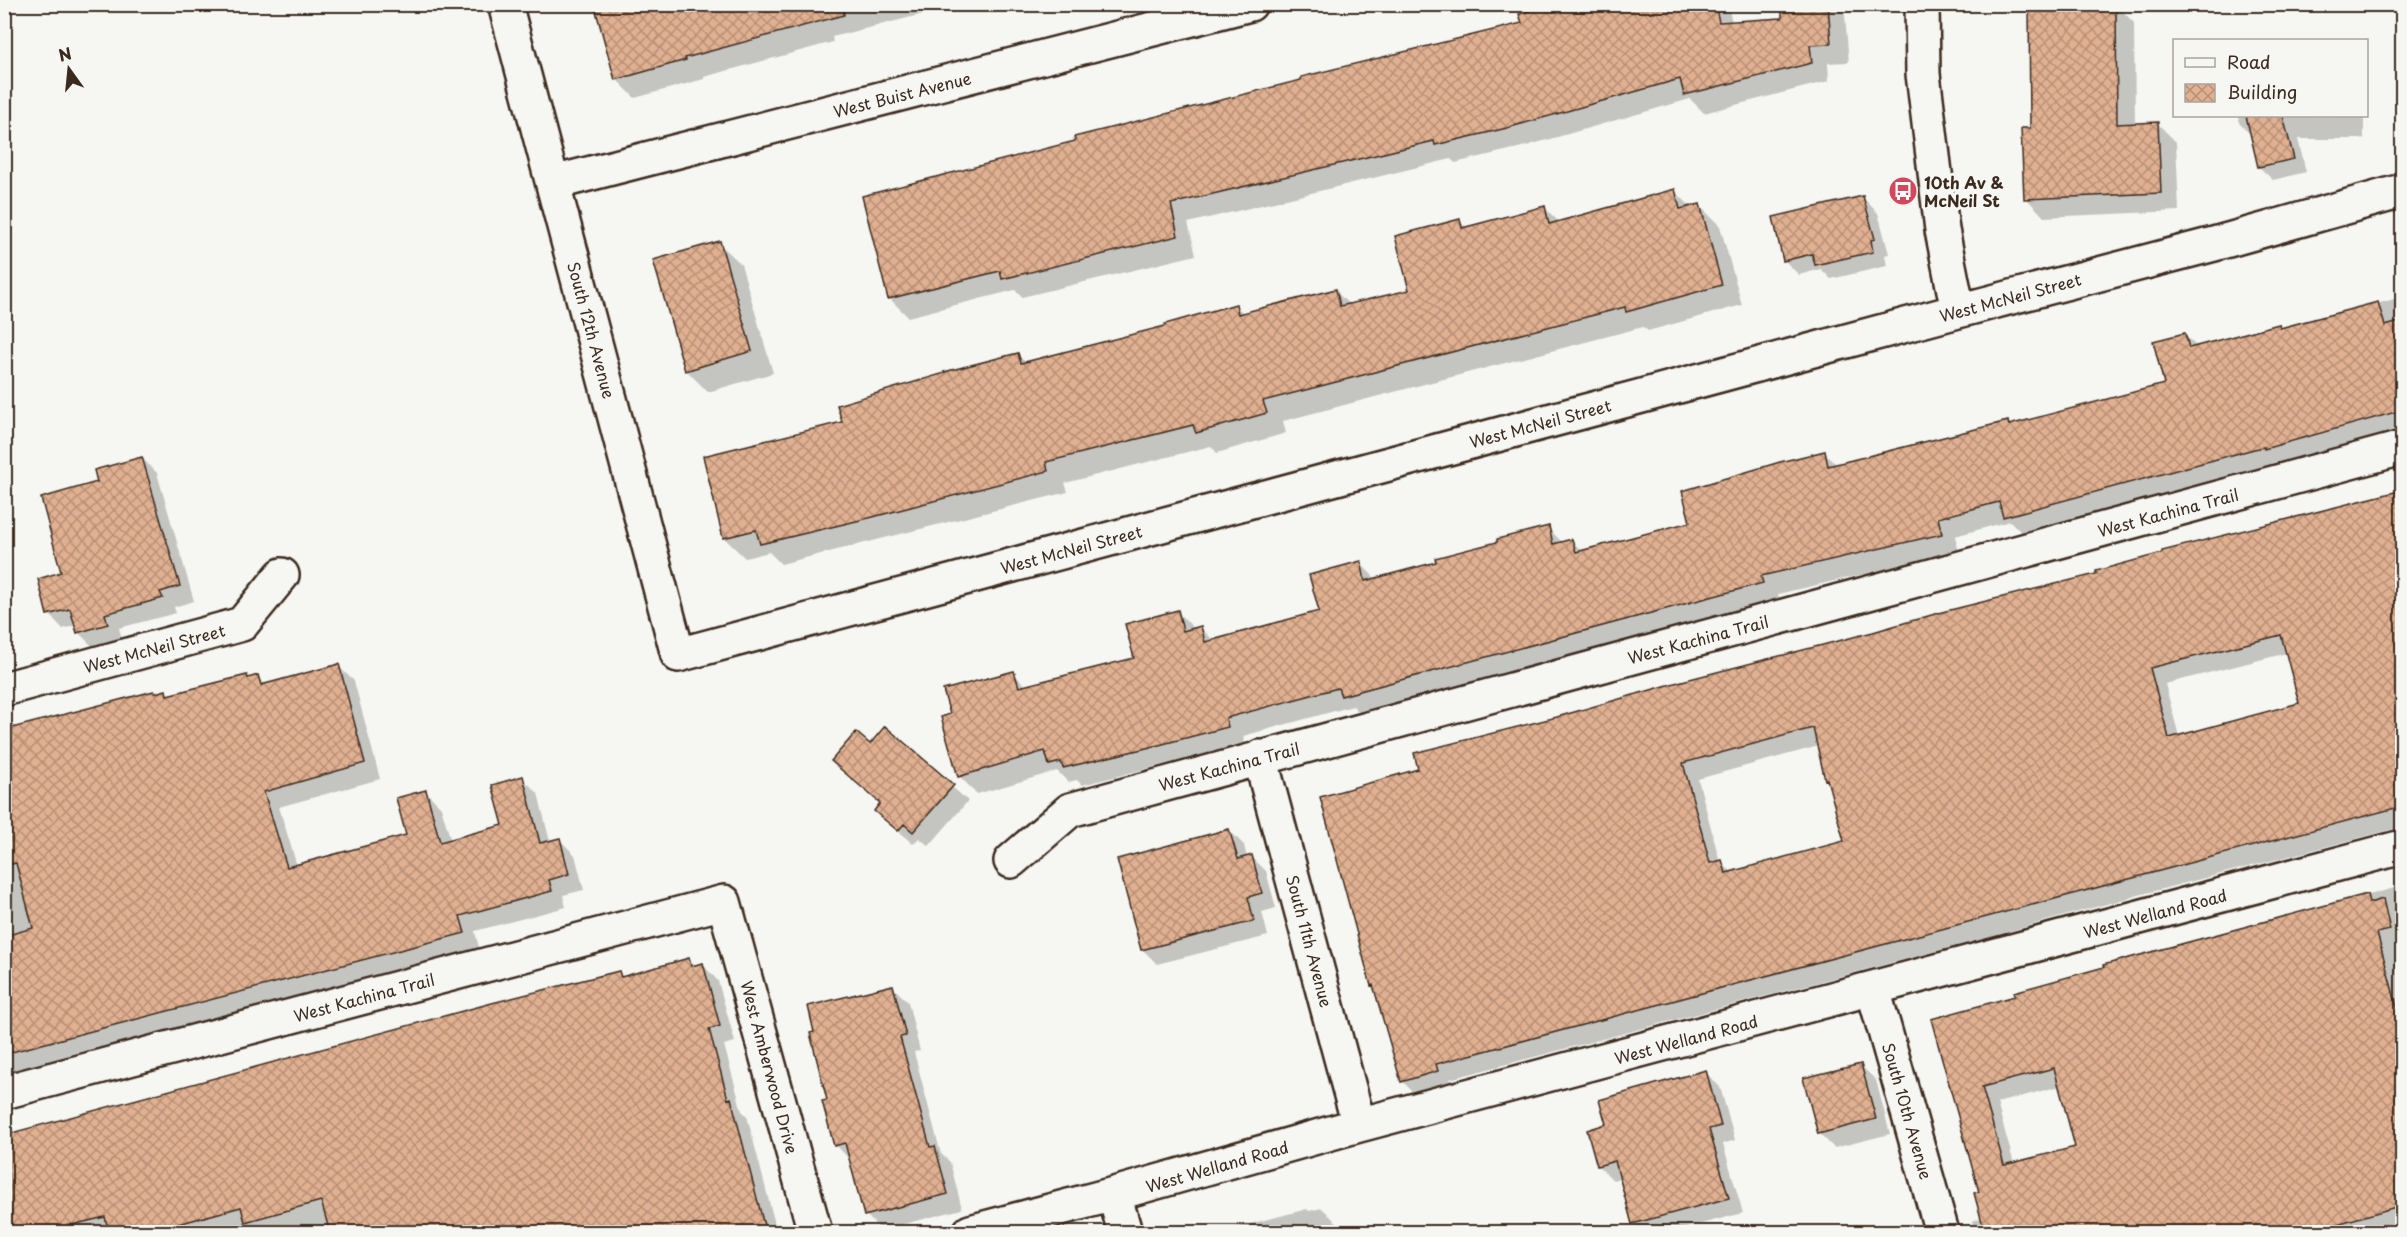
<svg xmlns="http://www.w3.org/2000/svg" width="2407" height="1237" font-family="'Playpen Sans',sans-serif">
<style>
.shadow{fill:#0003;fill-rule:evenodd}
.building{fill:url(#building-cross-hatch);stroke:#3b2a1e;stroke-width:1.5;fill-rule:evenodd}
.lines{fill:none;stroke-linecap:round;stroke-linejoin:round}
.minor-casing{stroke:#3b2a1e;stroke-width:38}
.minor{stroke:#f6f6f2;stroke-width:33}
.labels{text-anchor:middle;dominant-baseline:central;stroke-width:6;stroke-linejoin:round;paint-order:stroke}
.street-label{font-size:16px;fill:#3b2a1e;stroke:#f6f6f2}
.poi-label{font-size:16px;font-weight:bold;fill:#3b2a1e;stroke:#f6f6f2;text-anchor:start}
</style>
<defs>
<pattern id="building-cross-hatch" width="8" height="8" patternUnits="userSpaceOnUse" patternTransform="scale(1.5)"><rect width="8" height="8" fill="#e0b091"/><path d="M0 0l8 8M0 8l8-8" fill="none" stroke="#b78f76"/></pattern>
</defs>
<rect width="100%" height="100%" fill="#f6f6f2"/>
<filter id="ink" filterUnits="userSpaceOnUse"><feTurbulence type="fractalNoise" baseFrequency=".0167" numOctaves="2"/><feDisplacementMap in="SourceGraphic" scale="12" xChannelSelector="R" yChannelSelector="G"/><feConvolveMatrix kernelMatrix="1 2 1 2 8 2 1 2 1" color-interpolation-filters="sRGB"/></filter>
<g filter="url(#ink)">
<path class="shadow" d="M595,4H963L832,37L833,42L704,77V79L635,98L616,79Z
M1557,4H1728L1732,23L1784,19L1783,4H1844L1849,62L1828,63L1829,81L1704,113L1690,99L1526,146L1455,163L1451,159L1188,223L1196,255L1022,297L1015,290L908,317L889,298L1523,24Z
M2116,4L2134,23L2135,124L2157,123L2176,142L2179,211L2044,217L2026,198L2031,129Z
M2239,116H2364V139H2298L2306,172L2273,180L2259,167L2252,136L2239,123Z
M1674,190L1692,208L1700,206L1720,226L1742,305L1648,331L1643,327L1283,421L1286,433L1217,453L1211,446L1065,483L1068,492L781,564L769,552L745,558L724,538L844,423L1018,355L1026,363L1167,327L1235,305L1244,314L1335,291L1350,305L1410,291L1459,221L1467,228L1544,207L1559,222Z
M1863,198L1878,213L1889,254L1885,255L1887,266L1831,279L1821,269L1799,275L1784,260Z
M719,243L741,264L773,373L708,392L686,370Z
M2402,297V432L2023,534L2010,521L1955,536L1959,552L1778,594L1780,601L1360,713L1353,706L1243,736L1245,744L1082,785L1077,780L1068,782L1057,771L977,794L959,776L952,715L1013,673L1027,687L1136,659L1177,612L1195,629L1201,628L1214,641L1320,612L1360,563L1377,580L1438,564L1548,528L1563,543L1572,541L1583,552L1692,523L1824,453L1837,465L2008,422L2011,426L2166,385L2184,334L2197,347L2279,325L2283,329Z
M142,458L157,473L194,601L174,607L176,613L119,628L122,639L93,647L78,632L76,625L63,629L49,614L62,574L99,483Z
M2402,489V827L2135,896L1990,937L1450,1079L1452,1087L1418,1097L1402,1081L1376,988L1372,985L1321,798ZM2287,653L2301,704L2179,736L2165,684ZM1819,746L1846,842L1733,873L1720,862L1698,779Z
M338,666L354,681L380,779L279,807L297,866L408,836L426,792L441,807L451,841L505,826L522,778L538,793L550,842L560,840L575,855L584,890L563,895L566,907L475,931L479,948L4,1073V732L166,692L169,696L246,676L249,679L257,677L266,685Z
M885,728L968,801L929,846L919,838L913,844L891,825L881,804L848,775Z
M1229,830L1244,845L1247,858L1252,857L1266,871L1276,908L1262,912L1268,936L1157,964L1142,949Z
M2402,886V1221L2369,1230V1232H1975L1972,1221L1982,1218L1981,1193L1933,1020L2017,997L2105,968V966ZM2060,1086L2077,1148L2014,1164L1997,1103Z
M689,960L695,966L702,964L718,981L735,1042L724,1045L742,1111L747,1116L777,1232H4V1137L619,973L624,978Z
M893,987L908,1002L920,1051L914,1052L941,1154L950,1162L962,1209L881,1230L866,1215L851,1161L836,1145L829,1101Z
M1861,1066L1876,1080L1890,1134L1834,1148L1819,1133Z
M1705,1072L1720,1087L1735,1140L1723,1144L1743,1213L1670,1232H1642L1633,1223L1621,1178L1613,1180L1598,1166L1608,1125Z
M1322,1208L1341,1227L1343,1232H1219L1307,1209L1309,1211Z"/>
<path class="building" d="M594,4H843L844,15L685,58L686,60L615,80Z
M1552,4H1715L1719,22L1782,18V4H1828L1831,44L1810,45L1812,63L1684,95L1680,79L1507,128L1435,145L1434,141L1171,204L1178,236L1002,279L1000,271L888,299L862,196L1075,141L1074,137L1301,80V77L1522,23L1519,14Z
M2029,4H2116L2117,124L2158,122L2161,193L2024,199L2021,128H2030Z
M2246,116H2283L2294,159L2258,167Z
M1675,189L1680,209L1700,204L1722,285L1626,312L1625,307L1263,401L1267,413L1196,433L1193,425L1046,462L1048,471L869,518L760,544L756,530L723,538L703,456L842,422L837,405L945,373L944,372L1018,353L1021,363L1165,326V324L1236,304L1238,314L1336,289L1340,306L1409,290L1395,236L1460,219L1462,228L1545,206L1549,224Z
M1863,196L1875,239L1871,240L1873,252L1815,265L1812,254L1783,261L1773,217Z
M720,241L752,351L685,371L653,260Z
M2378,302L2385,326L2403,321V410L2264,449V447L2254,449L2003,517L1999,502L1938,518L1942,534L1761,576L1763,583L1341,696L1338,688L1226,718L1228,727L1159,745L1063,768L1061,762L1049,765L1045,751L958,777L941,717L950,714L943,690L1014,671L1019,687L1134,658L1125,624L1178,610L1183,631L1201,626L1205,642L1319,611L1309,575L1361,561L1365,581L1436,562L1435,558L1497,542V539L1549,526L1553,544L1572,539L1576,552L1690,522L1682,491L1780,462L1825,451L1828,466L2008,421L2009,425L2164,384L2153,341L2185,333L2189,348L2279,324L2280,328Z
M142,457L180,586L160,592L163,598L105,614L108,624L77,633L70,609L47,615L38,579L61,572L41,498L97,482L94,470Z
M2403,490V806L1436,1064L1438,1071L1401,1082L1373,985L1371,986L1320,797L1418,769L1414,753L1557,717L1682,681L1873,632L1942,612L2096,574V571L2162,553V551ZM2281,635L2299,703L2169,738L2150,668ZM1813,728L1825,780L1827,779L1844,841L1726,873L1722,860L1710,863L1683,763Z
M339,664L365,763L264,792L287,867L406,835L396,798L426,790L440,842L503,825L492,785L523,776L540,843L560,838L569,874L549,880L552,891L460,916L465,933L4,1054V936L33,928L16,863L4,866V730L154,691L155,693L166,690L167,695L247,675L248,678L258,675L261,685Z
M885,726L954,785L913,832L904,824L898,831L874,811L880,803L831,761L856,732L870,744Z
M1229,829L1238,859L1252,855L1262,893L1248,897L1254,921L1141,950L1117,859Z
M2367,894L2369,903L2383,899L2390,930L2377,933L2403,1029V1205L2306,1233H1985L1974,1193L1979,1192L1931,1019L2015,996L2014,992L2104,967L2103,965ZM2054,1068L2075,1147L2004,1165L1982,1087Z
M689,958L691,966L703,963L720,1026L709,1029L728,1099L731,1098L766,1233H330L321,1201L245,1222L241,1207L145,1233H109L105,1217L39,1233H10L4,1212V1135L492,1003L619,971L621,977Z
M893,985L906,1036L900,1037L930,1147L935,1146L948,1194L864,1216L845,1143L834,1146L822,1101L827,1100L810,1033L814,1032L808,1006Z
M1861,1064L1876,1119L1818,1134L1803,1078Z
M1706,1070L1721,1126L1709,1129L1729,1198L1632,1224L1615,1161L1597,1166L1587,1130L1606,1124L1599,1100Z"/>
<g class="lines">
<g class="minor-casing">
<path id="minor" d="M505,4L678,655L1958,311L2214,244L2402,191
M1922,4L1923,74L1942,230L1958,311
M553,183L1250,4
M4,689L242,624L282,575
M1260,757L1359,1125
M1011,861L1070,810L2402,448
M1873,989L1942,1232
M4,1092L724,902L815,1232
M1114,1194L1125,1232
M970,1232L1114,1194L1359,1125L2402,847"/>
</g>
<use href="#minor" class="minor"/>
</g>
</g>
<defs>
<g id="bus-disc" transform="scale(1.5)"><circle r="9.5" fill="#d1495b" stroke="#f6f6f2"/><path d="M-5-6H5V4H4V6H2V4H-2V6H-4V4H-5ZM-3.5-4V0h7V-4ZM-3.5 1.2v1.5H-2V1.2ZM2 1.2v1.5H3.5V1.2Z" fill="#fff"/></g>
</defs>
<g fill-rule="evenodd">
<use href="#bus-disc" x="1903" y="191"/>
</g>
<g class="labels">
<g class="street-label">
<text transform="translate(902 94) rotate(-14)">West Buist Avenue</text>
<text transform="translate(2010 297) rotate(-15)">West McNeil Street</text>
<text transform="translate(592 330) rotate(75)">South 12th Avenue</text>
<text transform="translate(1540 423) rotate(-15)">West McNeil Street</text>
<text transform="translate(2168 512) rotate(-15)">West Kachina Trail</text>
<text transform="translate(1071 549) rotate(-15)">West McNeil Street</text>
<text transform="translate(1698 639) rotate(-15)">West Kachina Trail</text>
<text transform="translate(154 648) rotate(-15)">West McNeil Street</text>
<text transform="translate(1229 766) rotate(-15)">West Kachina Trail</text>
<text transform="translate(2155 913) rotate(-15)">West Welland Road</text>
<text transform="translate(1310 941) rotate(75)">South 11th Avenue</text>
<text transform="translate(364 997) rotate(-15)">West Kachina Trail</text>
<text transform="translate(1686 1039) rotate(-15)">West Welland Road</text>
<text transform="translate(770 1067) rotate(75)">West Amberwood Drive</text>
<text transform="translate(1908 1111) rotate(74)">South 10th Avenue</text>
<text transform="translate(1217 1166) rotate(-16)">West Welland Road</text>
</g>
<g class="poi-label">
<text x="1924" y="182">10th Av &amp;<tspan x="1924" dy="18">McNeil St</tspan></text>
</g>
</g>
<rect width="2407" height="1237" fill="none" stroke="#f6f6f2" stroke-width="24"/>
<rect x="12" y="12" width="2383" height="1213" fill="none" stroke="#3b2a1e" stroke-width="2" filter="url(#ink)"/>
<rect x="2173" y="39" width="195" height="78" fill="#f6f6f2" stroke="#aba49d" stroke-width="1.5"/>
<rect x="2185" y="58" width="30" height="9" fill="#f6f6f2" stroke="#aba49d" stroke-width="1.5"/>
<text x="2227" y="69" font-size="18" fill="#3b2a1e">Road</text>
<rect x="2185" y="84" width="30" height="18" fill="url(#building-cross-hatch)" stroke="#aba49d" stroke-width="1.5"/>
<text x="2227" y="99" font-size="18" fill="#3b2a1e">Building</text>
<g transform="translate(69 69) rotate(345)" stroke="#f6f6f2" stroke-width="4.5" paint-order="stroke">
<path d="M0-4.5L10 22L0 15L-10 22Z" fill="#3b2a1e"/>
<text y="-9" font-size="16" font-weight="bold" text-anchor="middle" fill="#3b2a1e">N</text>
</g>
</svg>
